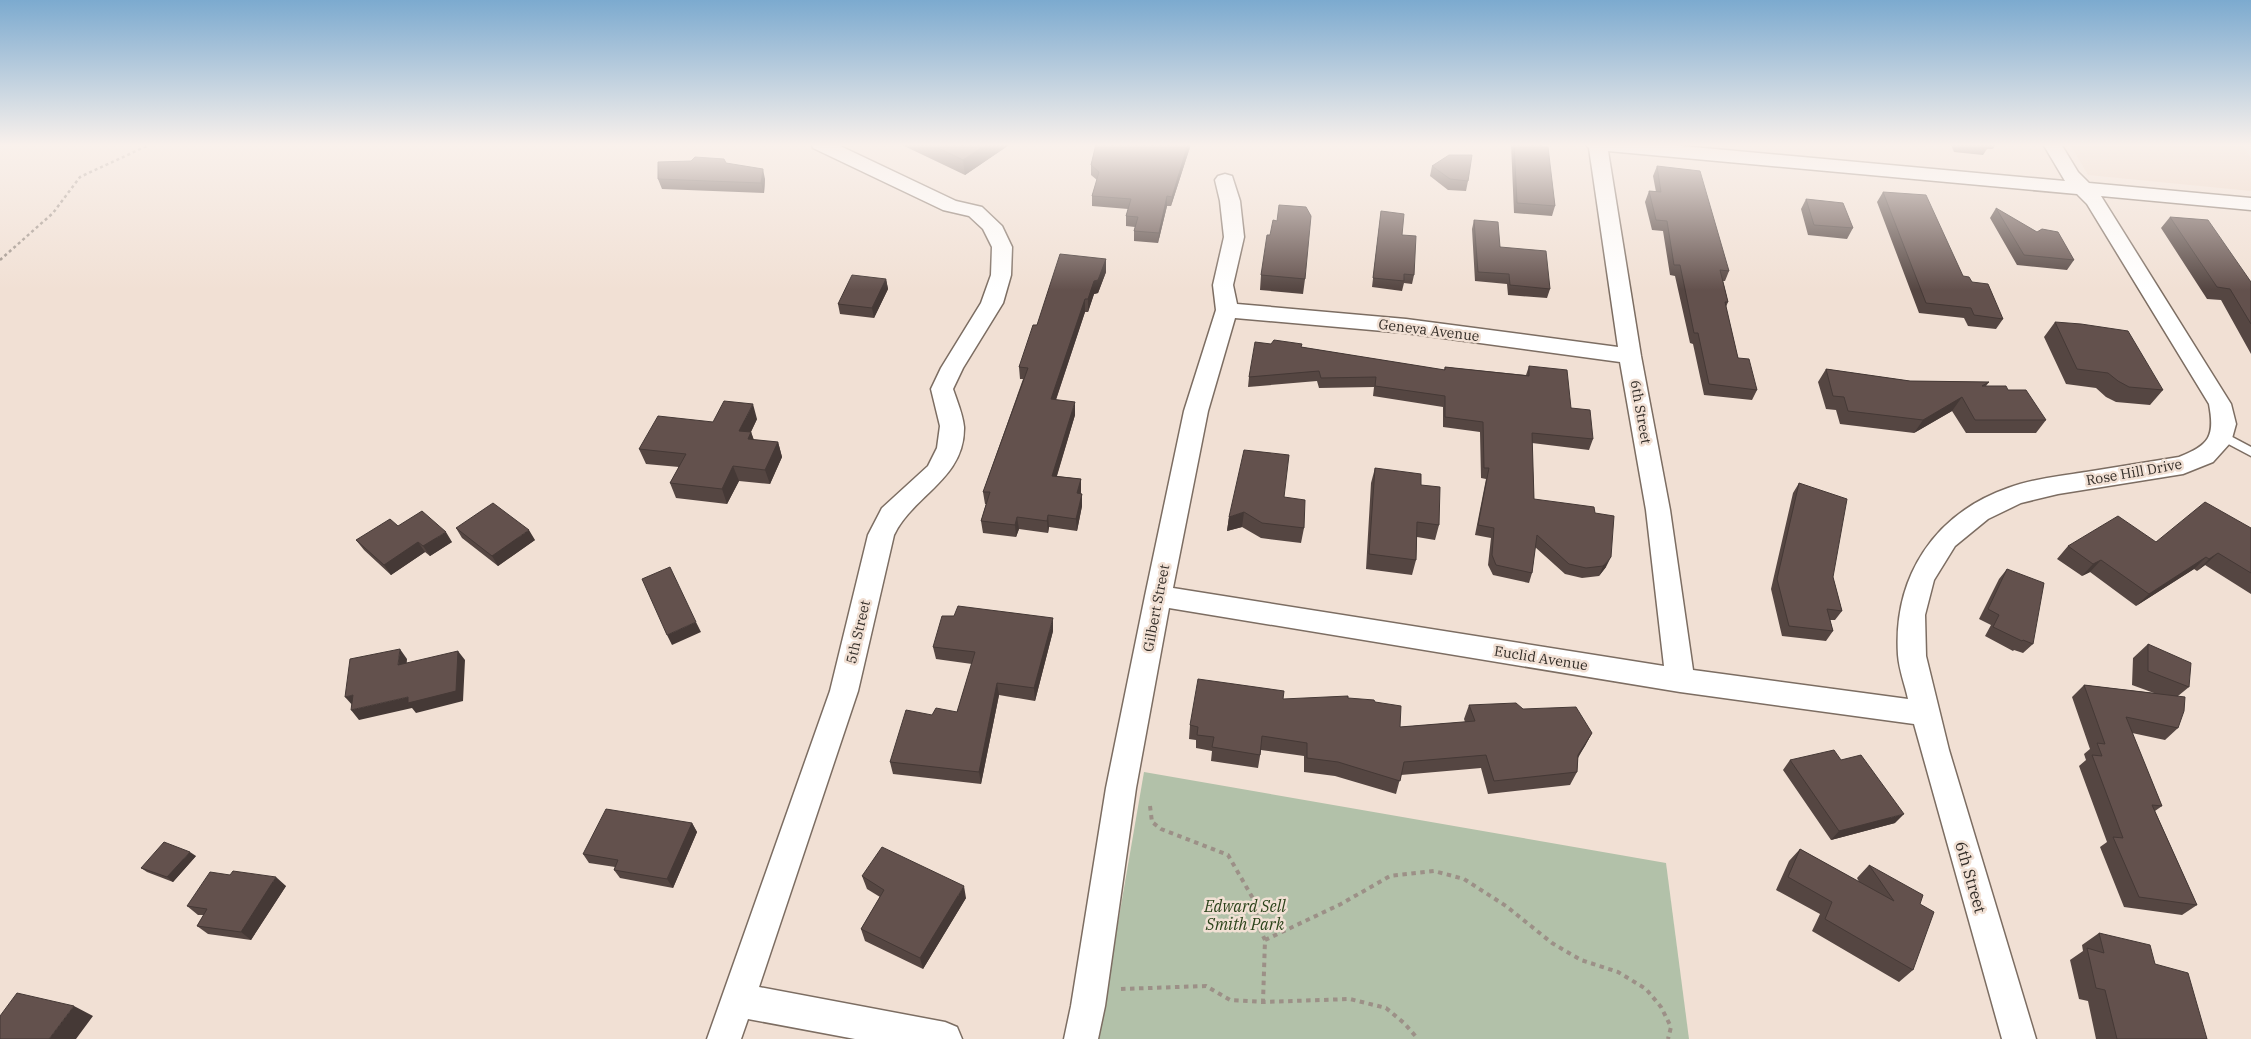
<svg xmlns="http://www.w3.org/2000/svg" width="2251" height="1039" font-family="'IBM Plex Serif',serif">
<style>
.built{fill:#ecd4c3}
.green{fill:#b2c1a9}
.lines{fill:none;stroke-linecap:round;stroke-linejoin:round}
.lane-casing{stroke:#7c6d62;stroke-width:3}
.street-casing{stroke:#7c6d62;stroke-width:3}
.path-far1{stroke:#9c9087;stroke-width:2.5;stroke-dasharray:3 3;stroke-linecap:butt}
.path{stroke:#9c9087;stroke-width:4;stroke-dasharray:4.5 4.5;stroke-linecap:butt}
.lane{fill:#fff;fill-rule:evenodd}
.street{fill:#fff;fill-rule:evenodd}
.wall{fill:#554642}
.shaded-wall{fill:#453936}
.building{fill:#63514d;stroke:#453936}
.labels{text-anchor:middle;dominant-baseline:central;stroke-width:5;stroke-linejoin:round;paint-order:stroke}
.street-label{font-size:14px;fill:#322c27;stroke:#f1e0d4}
.near-street-label{font-size:16px;fill:#322c27;stroke:#f1e0d4}
.near-park-label{font-size:16px;font-style:italic;fill:#2b431a;stroke:#f1e0d4}
</style>
<rect width="100%" height="100%" fill="#f1e0d4"/>
<path class="built" d="M2070,144H2241L2251,158V191L2088,175Z"/>
<path class="green" d="M1144,772L1666,863L1689,1039H1098Z"/>
<g class="lines">
<g class="lane-casing">
<path id="lane" d="M2221,431L2251,447V456L2217,438L2215,435Z"/>
</g>
<g class="street-casing">
<path id="street" d="M811,144H836L956,201L982,207L1002,226L1012,247L1011,275L1003,303L963,368L953,389C957,401 963,415 964,427C965,479 913,495 894,535L858,691L759,987L945,1022L957,1027L962,1039H855L748,1019L741,1039H707L830,691L868,535L882,508L928,466L937,448L940,426L931,389L941,368L981,303L991,275L992,247L983,229L969,216L943,210L813,148Z
M1585,144H1660L2065,181L2043,144H2061L2078,172L2089,183L2251,198V210L2101,196L2231,404L2236,424L2231,442L2213,462L2183,474L2058,494L2021,503L1988,519L1955,546L1934,580L1925,615L1926,656L1949,750L2036,1039H2002L1914,724L1680,692L1169,608L1136,788L1105,1006L1098,1039H1064L1071,1006L1106,788L1145,596L1184,411L1216,310L1213,285L1224,237L1220,201L1215,180L1218,176L1225,174L1232,176L1240,201L1244,237L1233,285L1237,304L1406,319L1618,347L1589,148ZM1608,151L2077,194L2087,204L2209,404C2215,436 2210,445 2179,457C2148,462 2117,467 2086,472C2060,476 2032,479 2008,488C1934,514 1893,577 1898,655C1899,670 1905,685 1908,699L1693,670L1670,510L1641,356ZM1235,318L1406,333L1620,362L1646,510L1664,666L1173,588L1208,411Z"/>
</g>
<path class="path-far1" d="M0,260L53,213L80,177L151,144"/>
<path class="path" d="M1150,806L1152,822L1161,829L1228,855L1255,902L1258,925L1265,940L1263,1002
M1265,940L1341,904L1390,876L1434,871L1464,879L1506,906L1552,943L1581,960L1618,972L1646,989L1661,1007L1671,1027L1668,1039
M1121,989L1206,986L1230,1000L1263,1002L1350,999L1386,1008L1404,1023L1418,1039"/>
<use href="#lane" class="lane"/>
<use href="#street" class="street"/>
</g>
<path class="wall" d="M900,144H1009V145L965,175Z
M1096,144H1191L1171,206H1167L1158,243L1134,241V231L1135,227L1126,226V216L1128,209L1092,206V196L1097,180L1091,175V165Z
M1511,144H1542L1555,206L1552,216L1514,213Z
M1945,144H1996L1993,149H1987L1983,155L1954,152L1951,145Z
M726,163L765,179L764,193L662,189L658,179Z
M1432,166L1468,181L1466,191L1448,190L1430,176Z
M1657,166L1729,271L1725,281H1723L1728,302L1726,307L1738,358L1757,390L1752,400L1704,395L1693,344L1690,343L1675,276L1670,275L1663,231L1652,230L1645,202L1649,191L1656,192L1653,176Z
M1883,192L1963,276L1972,282L2003,319L1996,329L1968,326L1964,318L1919,313L1877,202Z
M1806,199L1853,228L1847,239L1808,235L1801,209Z
M1996,208L2074,260L2067,270L2017,265L1990,218Z
M1381,211L1402,235L1414,275L1412,284L1404,283L1402,291L1372,287Z
M2170,217L2251,282V354L2221,300L2207,299L2161,228Z
M1474,220L1500,247L1550,289L1547,298L1508,295L1507,284L1475,281L1472,229Z
M1270,235L1305,279L1303,294L1260,290L1261,275Z
M1106,259V272L1098,293L1094,294L1088,312H1085L1056,400L1075,415L1057,476L1081,479V494H1082V506L1077,531L1049,527L1048,533L1019,529L1016,537L983,533L981,521L986,504H985L983,492L1023,379H1020L1019,367L1037,325Z
M886,279L888,289L874,318L840,314L838,304Z
M2055,322L2163,390L2150,405L2116,402L2106,397L2096,388L2066,384L2044,337Z
M1301,347L1444,370L1445,367L1526,375L1529,366L1571,408L1593,439L1589,450L1532,443L1534,499L1606,567L1599,576L1582,578L1565,574L1535,547L1532,573L1529,583L1493,575L1488,565L1491,538L1475,535L1486,479L1481,478L1480,432L1443,427V407L1373,396L1374,387L1319,388L1317,381L1248,387L1249,377Z
M1826,369L1910,381L1989,382L1986,386L2008,390L2046,420L2036,433H1966L1952,411L1914,433L1840,424L1836,410L1826,409L1818,382Z
M757,419L751,432L754,440L778,442L782,457L770,484L739,481L727,504L676,498L670,483L679,467L646,464L639,449L713,422Z
M1375,468L1421,485L1439,525L1435,540L1417,537L1416,560L1412,575L1366,569L1371,483Z
M1799,483L1833,577L1842,611L1835,620H1830L1833,631L1826,641L1782,636L1771,589L1793,493Z
M1284,497L1304,528L1301,543L1261,538L1242,527L1227,531L1229,517Z
M398,526L452,542L430,556L425,552L391,575L364,550L356,540Z
M456,528L535,540L498,566L462,538Z
M2251,528V594L2205,565L2197,571L2194,569L2136,606L2090,572L2082,576L2057,559L2068,546L2156,542Z
M2007,569L2033,644L2023,653L2014,650L2013,651L1985,636L1991,625L1979,619L1999,579Z
M1053,631L1035,701L999,695L981,784L893,774L890,762L932,715L957,712L972,664L936,659L933,647Z
M2148,644L2189,687L2178,696V728L2165,740L2132,733L2162,806L2155,811L2197,905L2182,915L2124,907L2100,847L2107,842L2079,766L2086,760L2084,754L2090,749L2072,697L2084,685L2154,693L2132,685L2133,658Z
M1283,699L1375,702L1400,727L1465,722L1464,719L1469,705L1523,709L1592,733L1578,758L1577,772L1570,785L1488,794L1481,768L1401,775L1396,794L1335,776L1304,772V756L1261,750L1258,768L1211,761L1212,751L1196,748V740L1189,739L1190,725Z
M1790,760H1841L1895,823L1831,840L1783,770Z
M692,823L697,832L673,888L620,878L614,870L615,867L589,863L583,854Z
M1800,849L1859,882L1857,878L1869,865L1920,904L1913,970L1899,982L1812,931L1820,914L1776,890L1789,861Z
M196,856L173,882L147,872L141,868Z
M230,875L286,886L251,940L208,934L197,926L204,915H198L187,906Z
M862,876L966,898L923,969L865,941L861,929L880,897L867,889Z
M2099,933L2155,964L2207,1039H2096L2088,1001L2079,999L2070,960L2083,951L2082,945Z"/>
<path class="shaded-wall" d="M987,144H1009V145L965,175L963,160Z
M1188,144H1191L1171,206L1172,197Z
M763,169L765,179L764,193L761,183Z
M1167,196V206L1158,243L1159,233Z
M1106,259V272L1098,293L1094,294L1088,312V299L1094,281Z
M886,279L888,289L874,318L872,308Z
M1085,299V312L1052,411L1051,399Z
M1962,397L1952,411L1914,433L1923,420Z
M1075,402V415L1053,488L1052,476Z
M753,404L757,419L744,446L739,431Z
M751,432L756,447L748,439Z
M778,442L782,457L770,484L765,470Z
M733,466L739,481L727,504L722,489Z
M1081,479V491L1078,505L1077,493Z
M1082,494V506L1077,531L1076,519Z
M1244,512L1242,527L1227,531L1229,517Z
M1048,515L1049,527L1048,533L1047,521Z
M1017,517L1019,529L1016,537L1015,525Z
M529,530L535,540L498,566L492,556Z
M446,532L452,542L430,556L423,546Z
M418,542L425,552L391,575L384,565Z
M2218,553L2205,565L2197,571L2209,559Z
M1611,557L1606,567L1599,576L1603,566Z
M2206,557L2194,569L2136,606L2149,594Z
M2101,560L2090,572L2082,576L2093,564Z
M1053,618V631L1035,701L1034,688Z
M696,622L701,632L672,645L667,635Z
M400,649L407,659L406,674L398,665Z
M458,651L465,660L463,701L416,713L412,708L359,720L351,710L408,697Z
M997,683L999,695L981,784L979,772Z
M353,695V706L345,697Z
M1592,733L1585,746L1570,769L1578,755Z
M1904,814L1895,823L1831,840L1839,831Z
M692,823L697,832L673,888L667,879Z
M190,852L196,856L173,882L167,877Z
M276,877L286,886L251,940L241,932Z
M964,886L966,898L923,969L920,958Z
M74,1006L93,1016L76,1039H49Z"/>
<path class="building" d="M930,144H987L963,160Z
M1096,144H1188L1172,197L1167,196L1159,233L1134,231L1138,217L1126,216L1131,199L1092,196L1099,172L1091,165Z
M1514,144H1542L1543,146L1548,147L1555,206L1517,203Z
M1449,155H1472L1468,181L1450,179L1432,166Z
M695,157L724,159L726,163L763,169L761,183L658,179V162L691,161Z
M1657,166L1700,171L1729,271L1720,270L1728,302H1725L1738,358L1749,359L1757,390L1709,384L1698,333H1694L1680,265H1674L1667,221L1656,220L1649,191L1661,192Z
M1883,192L1926,195L1963,276L1969,277L1972,282L1988,284L2003,319L1974,315L1971,308L1926,303Z
M1806,199L1843,203L1853,228L1814,225Z
M1279,205L1306,207L1311,216L1305,279L1261,275L1267,235H1270L1273,220L1277,221Z
M1996,208L2037,232L2042,229L2058,232L2074,260L2024,255Z
M1381,211L1404,214L1402,235L1416,236L1414,275L1404,274V281L1373,278Z
M2170,217L2208,220L2251,282V324L2230,289L2217,287Z
M1474,220L1498,222L1500,247L1546,251L1550,289L1510,285L1509,274L1478,272Z
M1060,254L1106,259L1098,280L1094,281L1088,299H1085L1051,399L1075,402L1052,476L1081,479L1077,493L1082,494L1076,519L1048,515L1047,521L1017,517L1015,525L981,521L990,492H983L1028,368L1019,367L1033,325H1037Z
M852,275L886,279L872,308L838,304Z
M2055,322L2081,324L2128,331L2163,390L2129,387L2118,381L2108,373L2077,369Z
M1274,340L1302,344L1301,347L1445,370V367L1529,376V366L1567,370L1571,408L1590,410L1593,439L1532,433L1534,499L1594,507L1595,513L1614,516L1611,557L1603,566L1586,568L1569,564L1537,535L1532,573L1496,565L1492,555L1494,528L1478,525L1489,468H1484L1483,422L1445,417V396L1375,386L1376,377L1321,378L1319,371L1249,377L1255,342L1271,344Z
M1826,369L1910,381L1989,382L1982,386H2006L2008,390H2026L2046,420H1975L1962,397L1923,420L1848,411L1844,397L1833,396Z
M724,401L753,404L739,431L751,432L748,439L778,442L765,470L733,466L722,489L670,483L686,454L639,449L658,416L713,422Z
M1244,450L1289,455L1284,497L1305,500L1304,528L1262,523L1244,512L1229,517Z
M1375,468L1421,474V485L1440,487L1439,525L1417,522L1416,560L1369,554Z
M1799,483L1847,499L1833,577L1842,611L1827,609L1833,631L1789,626L1777,579Z
M2205,502L2251,528V573L2218,553L2209,559L2206,557L2149,594L2101,560L2093,564L2068,546L2118,516L2156,542Z
M493,503L529,530L492,556L456,528Z
M422,511L446,532L423,546L418,542L384,565L356,540L390,519L398,526Z
M670,567L696,622L667,635L642,579Z
M2007,569L2044,583L2033,644L2023,640L2022,641L1993,627L1999,615L1988,609Z
M958,606L1053,618L1034,688L997,683L979,772L890,762L906,710L932,715L936,708L957,712L975,652L933,647L942,616H954Z
M2148,644L2191,663L2189,687L2148,671Z
M400,649L398,665L458,651L456,691L408,703V697L351,710L353,695L345,697L350,659Z
M1198,679L1284,691L1283,699L1348,696V698L1374,700L1375,702L1401,706L1400,727L1475,721L1469,705L1516,703L1523,709L1576,707L1592,733L1578,755L1577,772L1494,781L1486,755L1404,762L1400,781L1338,762L1307,758V743L1262,736L1260,755L1212,747L1214,737L1197,735L1198,727L1190,725Z
M2084,685L2185,697L2184,711L2178,728L2126,717L2162,806L2152,805L2197,905L2139,897L2113,837L2123,838L2092,755L2102,756L2097,743L2105,744Z
M1834,750L1841,760L1861,755L1904,814L1839,831L1790,760Z
M606,809L692,823L667,879L614,870L618,860L583,854Z
M164,842L190,852L167,877L141,868Z
M882,847L964,886L920,958L861,929L884,890L862,876Z
M1800,849L1894,901L1869,865L1923,895L1920,904L1934,912L1913,970L1825,919L1832,902L1788,877Z
M233,871L276,877L241,932L197,926L207,909L187,906L210,872L230,875Z
M2099,933L2150,945L2155,964L2188,973L2207,1039H2117L2105,990L2096,988L2087,948L2104,953Z
M17,993L74,1006L49,1039H0V1016Z"/>
<linearGradient id="sky" x2="0" y2="1"><stop stop-color="#7caacf"/><stop offset="0.5" stop-color="#f9f1ec"/><stop offset="1" stop-color="#f9f1ec" stop-opacity="0"/></linearGradient>
<rect width="2251" height="290" fill="url(#sky)"/>
<g class="labels">
<g class="street-label">
<text transform="translate(1429 330) rotate(7)">Geneva Avenue</text>
<text transform="translate(1641 412) rotate(80)">6th Street</text>
<text transform="translate(2134 472) rotate(-10)">Rose Hill Drive</text>
<text transform="translate(1156 608) rotate(-79)">Gilbert Street</text>
<text transform="translate(858 632) rotate(-77)">5th Street</text>
<text transform="translate(1541 658) rotate(9)">Euclid Avenue</text>
</g>
<g class="near-street-label">
<text transform="translate(1971 877) rotate(74)">6th Street</text>
</g>
<g class="near-park-label">
<text x="1245" y="906">Edward Sell<tspan x="1245" dy="18">Smith Park</tspan></text>
</g>
</g>
</svg>
